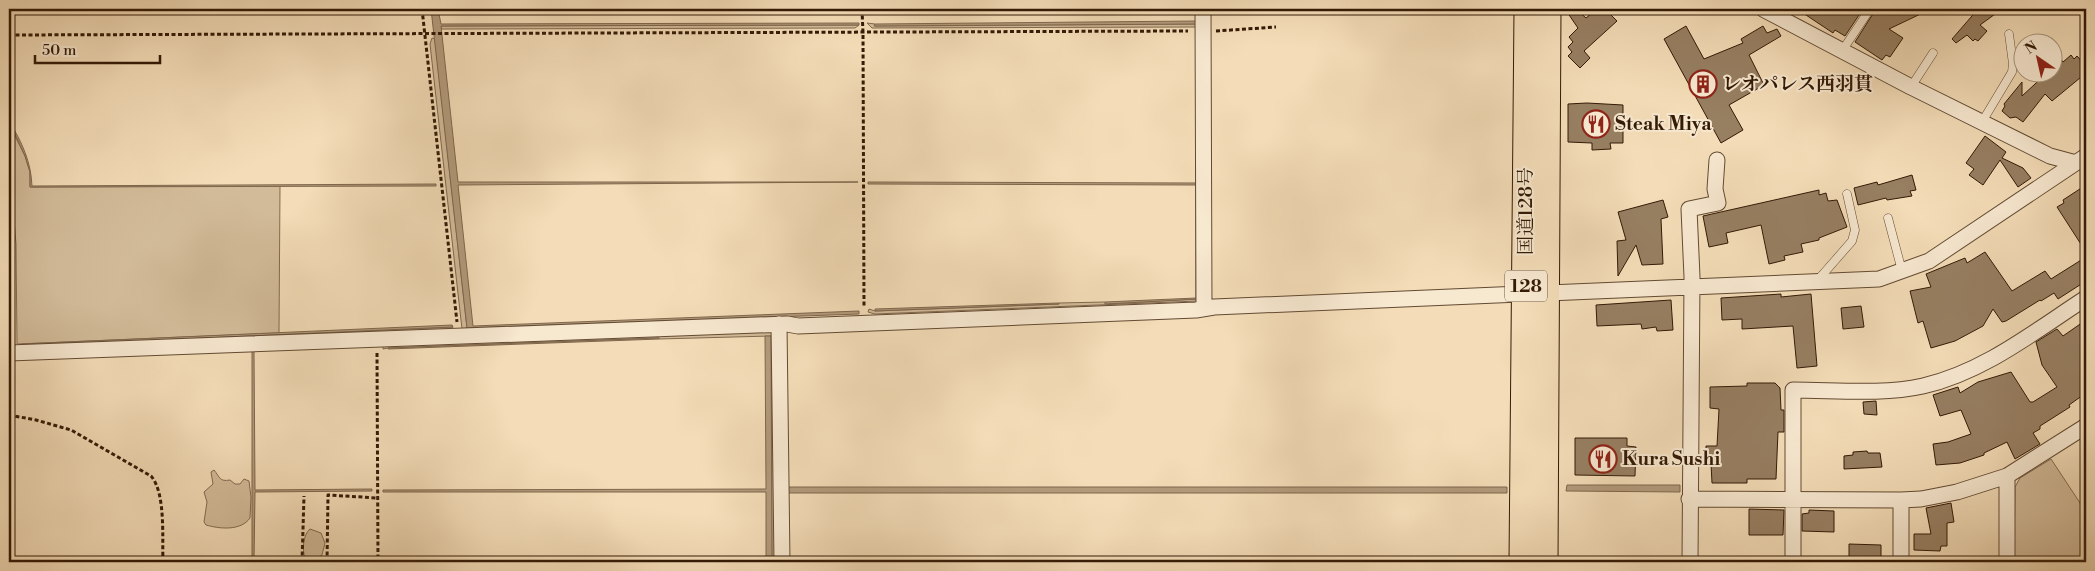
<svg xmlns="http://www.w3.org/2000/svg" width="2095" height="571" font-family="'Libre Bodoni','Noto Serif JP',serif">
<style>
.green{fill:#d2bb99;stroke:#826a50}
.water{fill:#b29a7b;stroke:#7f674c}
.building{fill:#977f62;stroke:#331a06}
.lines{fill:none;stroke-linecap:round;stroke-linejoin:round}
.service-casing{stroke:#634a32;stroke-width:9}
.minor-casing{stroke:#634a32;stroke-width:17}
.trunk-casing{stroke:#331a06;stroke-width:27}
.path{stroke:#331a06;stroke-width:3;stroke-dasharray:4 2.5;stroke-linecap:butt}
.service{stroke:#f7e8d0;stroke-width:8}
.minor{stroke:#f7e8d0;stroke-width:15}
.trunk{stroke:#f3dcb7;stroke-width:25}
.labels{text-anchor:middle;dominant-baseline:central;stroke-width:4;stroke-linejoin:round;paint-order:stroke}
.shield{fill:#f7e8d0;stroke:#6e5843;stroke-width:1}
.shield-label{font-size:18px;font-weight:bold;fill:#331a06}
.poi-label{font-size:19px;font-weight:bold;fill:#331a06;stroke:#f7e8d0;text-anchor:start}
.street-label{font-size:19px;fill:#331a06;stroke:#f7e8d0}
</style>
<rect width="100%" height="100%" fill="#f3dcb7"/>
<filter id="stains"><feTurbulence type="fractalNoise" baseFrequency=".004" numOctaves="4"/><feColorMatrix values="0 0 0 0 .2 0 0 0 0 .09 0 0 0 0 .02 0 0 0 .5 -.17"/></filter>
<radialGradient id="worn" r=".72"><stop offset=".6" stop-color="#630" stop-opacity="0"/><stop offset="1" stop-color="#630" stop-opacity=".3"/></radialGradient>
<path class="green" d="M867,23L875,24V26L1197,24L1195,27L872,28Z
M859,25L855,28L441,29V26Z
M432,38L435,39L467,328L462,329L430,44Z
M9,124L25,156L30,172V187L280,186L279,333L17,344L16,244L9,160Z
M1198,299L1197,301L875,314L868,312L869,309L875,311L1059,304V303L1105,302L1106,304Z
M452,325L453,329L23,346L452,327Z
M772,330L775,562H772L771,336L659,339V338L388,348L383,349V346Z
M2051,459L2086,512V562H2014L2015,487L2020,478Z
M214,470C220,477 219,482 230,480L235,484H240L244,479L249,481L251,497L250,518C241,531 220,529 206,525L204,522L207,502L204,492L213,484L211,472Z
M310,529L321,533L325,543L322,555L314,560L305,558C302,549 303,535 310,529Z"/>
<path class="water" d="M431,9H438L441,24L859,23V25L441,26L458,182H858L458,185L473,326L859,311V314L467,328Z
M1196,21L1197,24L874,26L875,24Z
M1197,39H1199L1198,299L1105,304V302L1196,298V185L868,184V182L1196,183Z
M9,121C22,142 31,162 32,186L436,184V186L30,187V172L25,156Z
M1059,303V304L875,311V309Z
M452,325L453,327L23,346L22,344Z
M765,336H771L772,562H766V492H383V490L766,489Z
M659,338V339L388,349V348Z
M254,350L255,490L372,489V491L255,492L254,562H252V351Z
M1567,485H1680V492L1566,491Z
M787,487H1507V493H786Z"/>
<path class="building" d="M1565,9H1576L1586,18L1597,9H1605L1617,21L1584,51L1590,58L1580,68L1568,56L1572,52L1568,47L1573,42L1569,37L1578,28Z
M1797,9H1863L1845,36L1835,30L1833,33Z
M1876,9H1931L1889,29L1903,38L1890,57L1886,55L1882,60L1855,42Z
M1978,9H2002L1980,25L1987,31L1978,41L1975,39L1973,41L1967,35L1956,43L1952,39Z
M1686,26L1704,59L1743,43L1741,39L1763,26L1767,33L1777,29L1781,36L1749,55L1764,85L1729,105L1743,130L1721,143L1664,39Z
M2052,47L2063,62L2071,55L2074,59L2077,56L2086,66V73L2052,101L2045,94L2023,122L2016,117L2010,118L2002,111L2005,106L2004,104L2022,82V96L2048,72H2052Z
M1587,103L1623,105V143H1610L1611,149L1592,150V143L1568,142V104Z
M1985,136L2006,152L2002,158L2023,168L2031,178L2018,187L2000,160L1983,185L1969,175L1974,169L1966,163Z
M1912,175L1916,190L1910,191L1912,196L1887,200L1886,198L1858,205L1854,188L1877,182L1878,185Z
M2086,185V252L2057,207L2064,203L2063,200Z
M1819,190V195L1826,193L1828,201L1837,200L1847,227L1819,238V240L1801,244L1803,252L1784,256L1785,260L1769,264L1761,225L1726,233L1728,243L1709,247L1703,216Z
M1663,200L1668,217L1661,219L1663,264L1642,265L1636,245L1618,276L1617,241L1626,240L1618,212Z
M1985,252L2012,291L2045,271L2051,279L2086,257V281L2058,299L2054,293L2041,301L2040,300L2006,321L2002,322L1993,309L1983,326L1955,341L1931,348L1923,321L1918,323L1910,291L1931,287L1926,274L1965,258L1967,263Z
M1781,294V297L1811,294L1817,366L1797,368L1793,326L1742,329V319L1722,320L1721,298Z
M1671,300L1673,330L1657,331L1656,327L1642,329L1641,324L1597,326L1596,305Z
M1861,306L1864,327L1843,329L1841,308Z
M2086,320V393L2069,405L2070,407L2040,426V429L2033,433L2040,444L2015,459L2007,442L1984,453V455L1960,463L1936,465L1933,444L1948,442L1971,434L1961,410L1940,416L1933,395L1958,387L1960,393L1978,382L2011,372L2030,402H2033L2057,387L2042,365L2036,342L2057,329L2063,336Z
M1747,383H1775L1780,388L1781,410H1784V432H1778L1776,479H1747V483H1712L1711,464H1706V446H1717L1719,409L1710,408V387L1747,386Z
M1876,401L1877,415L1864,414L1863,402Z
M1575,438H1627V446L1636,447L1635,476L1575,475Z
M1867,451L1868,453H1880L1882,467L1844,469V456L1853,455V452Z
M1951,503L1954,522L1947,523V546H1941L1940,551L1914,550V534H1931L1926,508Z
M1749,509L1784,510L1783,535H1749Z
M1809,510L1834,511V532L1802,531V514L1809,513Z
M1849,544L1881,545V562H1849Z"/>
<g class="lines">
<g class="service-casing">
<path id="service" d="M2086,44V46
M1842,51L1870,9
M1911,87L1933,53
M1982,122L2012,72L2013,64L2009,34
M1888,218L1902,271
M1817,281L1852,241L1855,230L1847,194"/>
</g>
<g class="minor-casing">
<path id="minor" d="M1203,9L1204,308
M1763,9L1911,87L2050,156L2076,163
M779,324L782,562
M9,353L787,324L798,326L1196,310L1214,307L1879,279L1929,261L2086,156
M1689,499L1901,500L1921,499L1957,492L2007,476L2086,426
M1690,562L1692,277L1689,209L1718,203L1715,189L1717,160
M1793,562V390C1835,390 1882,395 1923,386C1984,372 2035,331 2086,298
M1901,562V500
M2007,562V476"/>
</g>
<g class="trunk-casing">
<path id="trunk" d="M1522,562L1527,9
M1545,562L1548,9"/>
</g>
<path class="path" d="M422,9L457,322
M862,9L863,33L864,308
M1216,31L1276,27
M9,35L1188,31
M377,353L378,562
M9,415L36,420L71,430L151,476C166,493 162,539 163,562
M302,562L304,496
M327,562L328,495L377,498"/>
<use href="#service" class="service"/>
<use href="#minor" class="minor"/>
<use href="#trunk" class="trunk"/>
</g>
<defs>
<g id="building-ring" transform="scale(1.4375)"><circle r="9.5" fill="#f7e8d0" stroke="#8f2418" stroke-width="1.5"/><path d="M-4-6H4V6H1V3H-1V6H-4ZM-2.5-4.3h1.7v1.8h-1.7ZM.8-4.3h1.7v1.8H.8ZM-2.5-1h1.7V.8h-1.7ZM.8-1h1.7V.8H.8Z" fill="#8f2418"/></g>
<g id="restaurant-ring" transform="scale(1.4375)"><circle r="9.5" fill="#f7e8d0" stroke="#8f2418" stroke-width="1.5"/><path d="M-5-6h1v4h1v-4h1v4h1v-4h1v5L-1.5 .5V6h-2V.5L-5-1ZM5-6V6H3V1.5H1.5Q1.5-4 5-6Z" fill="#8f2418"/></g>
</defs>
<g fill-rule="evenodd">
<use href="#building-ring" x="1703" y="84"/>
<use href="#restaurant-ring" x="1596" y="124"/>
<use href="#restaurant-ring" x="1603" y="459"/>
</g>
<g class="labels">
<rect class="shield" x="1505" y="270.5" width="42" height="31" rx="4"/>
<g class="shield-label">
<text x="1526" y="286">128</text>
</g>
<g class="poi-label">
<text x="1722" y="84">レオパレス西羽貫</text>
<text x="1615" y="124">Steak Miya</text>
<text x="1622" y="459">Kura Sushi</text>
</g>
<g class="street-label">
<text transform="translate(1526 211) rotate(-90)">国道128号</text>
</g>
</g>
<rect width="2095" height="571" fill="none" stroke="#f3dcb7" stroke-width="30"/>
<rect x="10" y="10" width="2075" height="551" fill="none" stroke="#331a06" stroke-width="2.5"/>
<rect x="15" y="15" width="2065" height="541" fill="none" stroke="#331a06"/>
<g transform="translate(2038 58) rotate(326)"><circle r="24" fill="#f7e8d0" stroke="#a9967f"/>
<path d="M0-4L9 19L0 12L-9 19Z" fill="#8f2418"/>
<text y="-8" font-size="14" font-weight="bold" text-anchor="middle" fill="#331a06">N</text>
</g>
<path d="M35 55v8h125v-8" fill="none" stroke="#331a06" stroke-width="2.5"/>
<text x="42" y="55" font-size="15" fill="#331a06" stroke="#f7e8d0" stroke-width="4" paint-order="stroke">50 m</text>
<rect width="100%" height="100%" filter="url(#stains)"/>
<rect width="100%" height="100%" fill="url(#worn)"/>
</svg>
